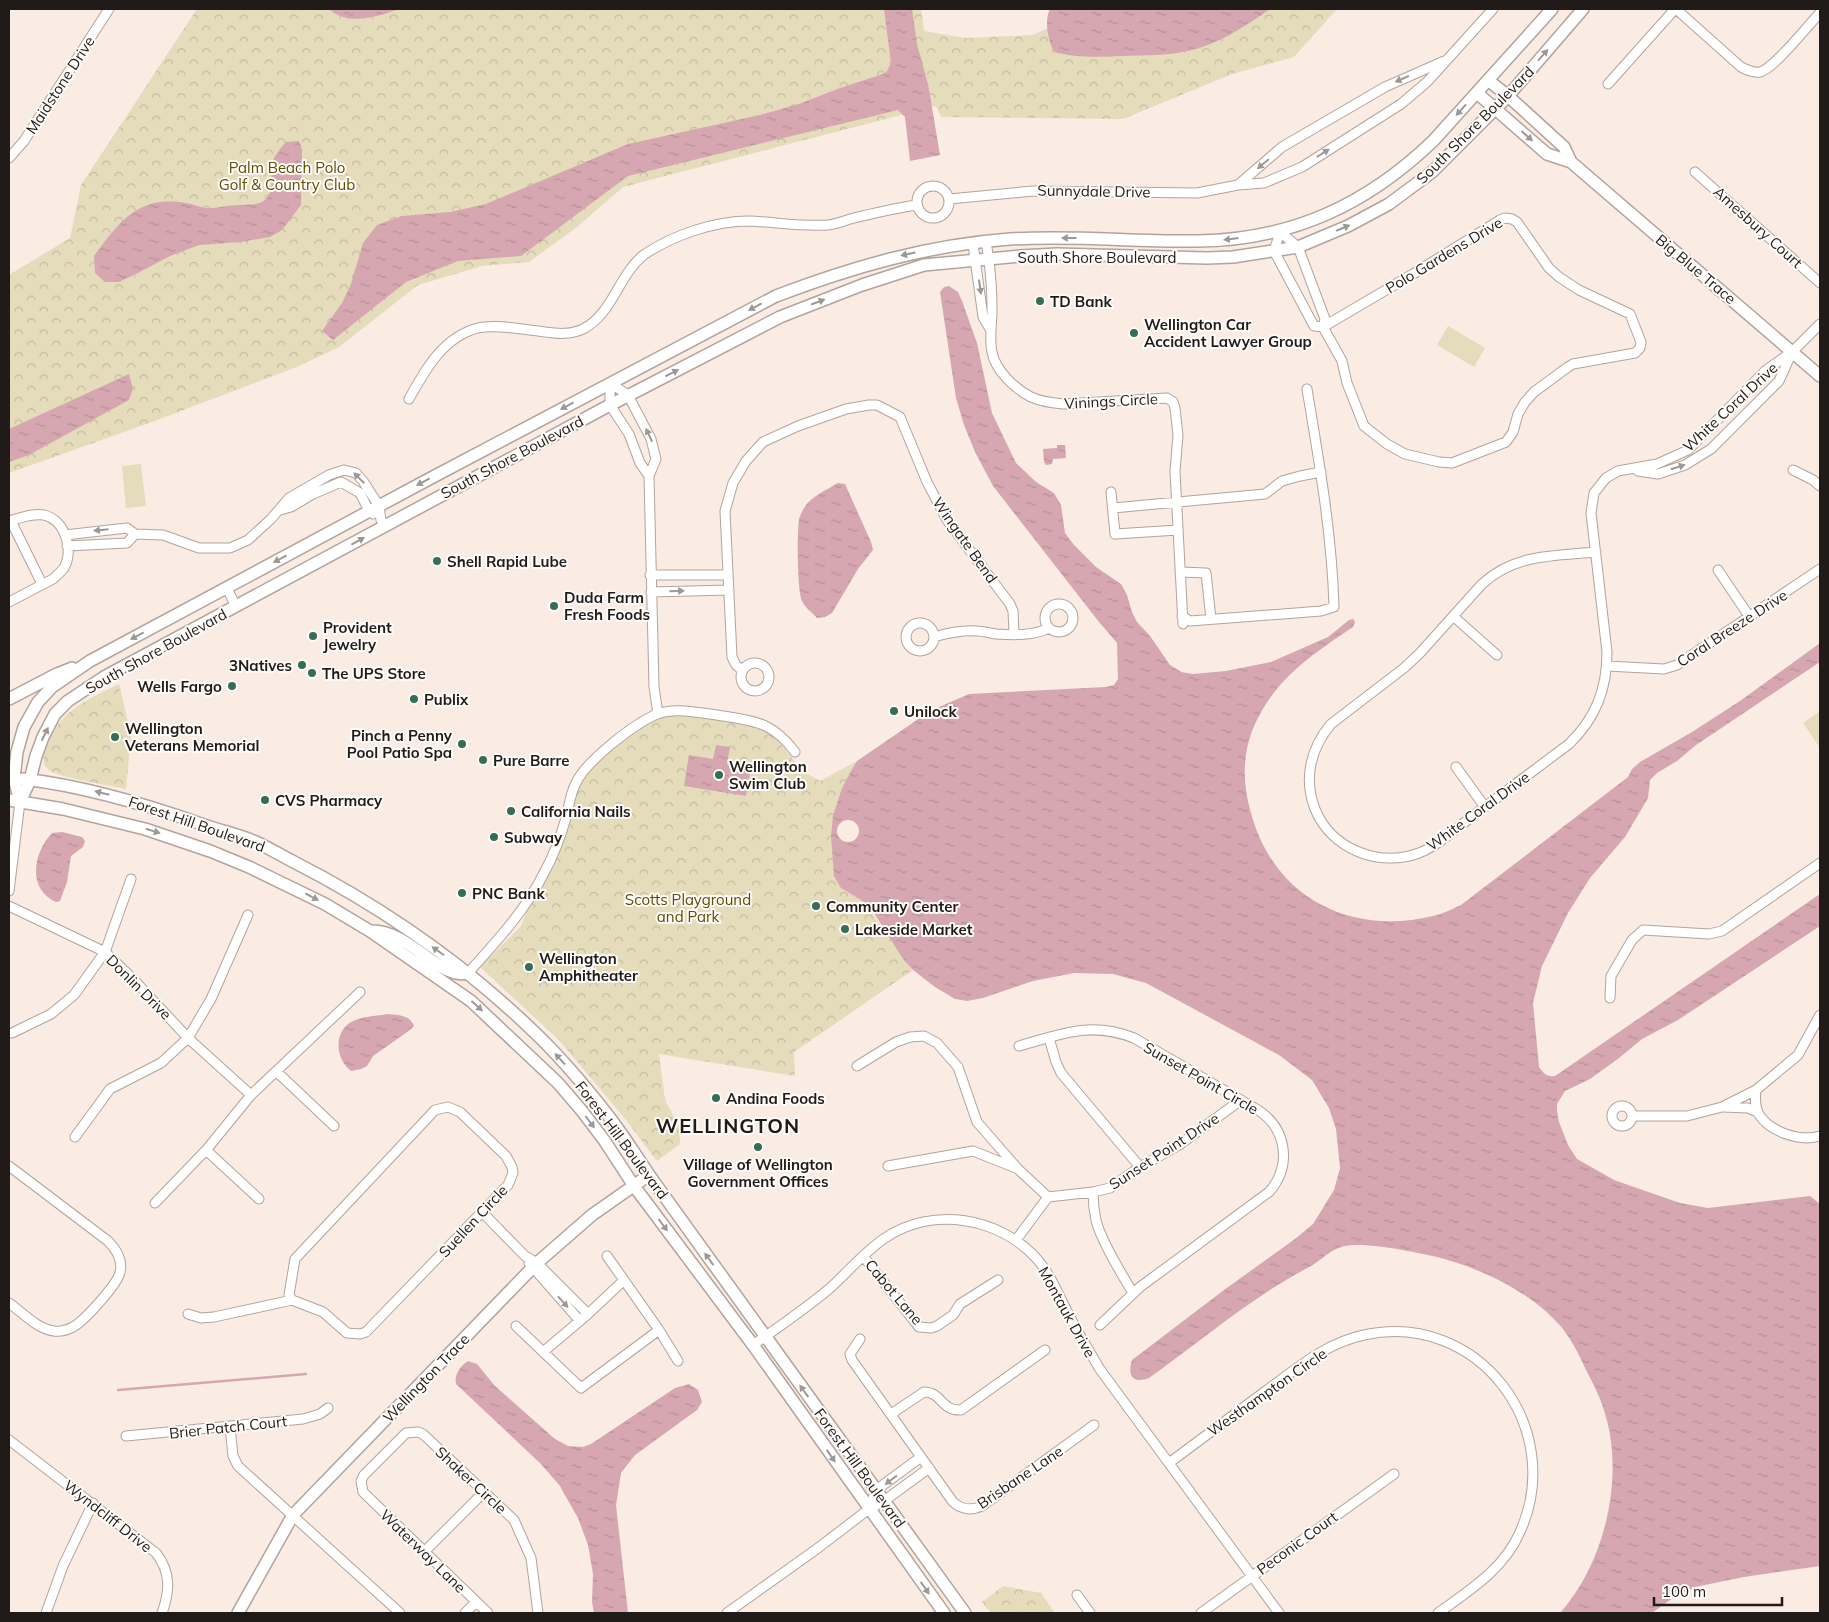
<svg xmlns="http://www.w3.org/2000/svg" width="1829" height="1622" font-family="Mulish,sans-serif">
<style>
.park{fill:url(#park-crowns)}
.garden{fill:#e5dcbb}
.water{fill:url(#water-ripples)}
.pier{fill:#faebe3}
.lines{fill:none;stroke-linecap:round;stroke-linejoin:round}
.stream{stroke:#d6a7b0;stroke-width:2.5}
.street-casing{stroke:#b2a49c;stroke-width:11}
.secondary-casing{stroke:#b2a49c;stroke-width:14}
.street{stroke:#fff;stroke-width:9}
.secondary{stroke:#fff;stroke-width:11}
.oneway{fill:#9b9897}
.poi-dot{fill:#366e55;stroke:#fefbf9;stroke-width:2}
.labels{text-anchor:middle;dominant-baseline:central;stroke-width:4;stroke-linejoin:round;paint-order:stroke}
.street-label{font-size:15px;fill:#201b18;stroke:#fefbf9}
.park-label{font-size:15px;fill:#5e4e02;stroke:#fefbf9}
.poi-label{font-size:15px;font-weight:bold;fill:#201b18;stroke:#fefbf9;text-anchor:start}
.district-label{font-size:20px;font-weight:bold;letter-spacing:1px;fill:#201b18;stroke:#fefbf9}
</style>
<defs>
<pattern id="park-crowns" width="20" height="18" patternUnits="userSpaceOnUse" patternTransform="scale(1.25)"><rect width="20" height="18" fill="#e5dcbb"/><path d="M2 6a3 3 0 1 1 6 0M12 15a3 3 0 1 1 6 0" fill="none" stroke="#c4bca0"/></pattern>
<pattern id="water-ripples" width="26" height="14" patternUnits="userSpaceOnUse" patternTransform="scale(1.25)"><rect width="26" height="14" fill="#d6a7b0"/><path d="M2 4q2-2 4 0t4 0M15 11q2-2 4 0t4 0" fill="none" stroke="#b78f97"/></pattern>
</defs>
<rect width="100%" height="100%" fill="#faebe3"/>
<path class="park" d="M197,9H921L924,31L965,38L1033,35L1048,28V14L1050,9H1337L1294,57L1232,74L1123,119L941,117L936,106L623,187L577,227L529,262L482,266L418,285L339,347L299,366L152,422L9,473V275L70,238L81,185Z
M119,684L131,736L126,789C112,786 57,777 49,770C41,764 43,754 46,746C61,710 86,700 119,684Z
M658,714L729,720L770,732L804,772L820,781L857,761L842,788L841,888L864,902L913,970L794,1052L795,1076L659,1054L665,1100L679,1126L680,1144L657,1161L626,1120L559,1040L480,967L521,926L583,767Z
M1003,1586L1041,1593L1055,1613H991L982,1602Z"/>
<path class="garden" d="M1448,326L1485,348L1474,367L1437,345Z
M141,464L146,506L126,508L122,466Z
M1820,711V748L1803,723Z"/>
<path class="water" d="M329,9H400C378,16 348,27 329,9Z
M884,9H912L917,44L928,84L940,155L910,161L905,117L898,110L628,176L521,256L458,261L406,282L333,340L322,331L342,303L351,284L363,243L377,225L402,216L450,212L486,204L628,144L760,115L799,104L840,88L886,73L891,63Z
M1050,9H1270C1244,27 1219,44 1188,51C1167,56 1144,55 1123,56C1100,57 1076,58 1054,52C1048,40 1044,21 1050,9Z
M299,141L302,150L301,205L282,230L270,237L240,242L199,245L170,256L136,274L119,282H105L95,273L94,256C120,221 138,195 186,203C193,204 199,207 205,208C216,209 228,205 239,205C247,204 258,206 265,200C275,190 270,176 272,164C274,155 281,148 286,142Z
M949,286L958,292L962,301L977,343L992,413L1016,463L1036,482L1054,493L1061,505L1065,533L1074,545L1096,567L1121,584L1127,595L1132,612L1137,622L1150,636L1170,665L1181,672L1193,674L1226,671L1271,662L1328,637L1349,620L1353,619L1355,622L1353,627C1310,656 1272,681 1252,731C1242,758 1243,786 1251,813C1274,898 1350,936 1433,916C1443,914 1452,909 1461,905L1628,777L1632,769L1640,762L1692,732L1740,701L1820,643V662L1696,745L1677,761L1657,773L1650,780L1648,798L1625,837L1590,878L1568,913L1542,966L1533,1003L1539,1067C1544,1074 1547,1077 1555,1076L1820,894V926L1678,1020L1642,1039L1619,1058L1590,1079L1565,1091L1557,1104V1111L1559,1122L1568,1145L1577,1159L1614,1180L1680,1203L1708,1208L1810,1196L1820,1204V1566L1744,1577L1695,1587L1670,1600L1652,1613H1560C1604,1564 1624,1481 1606,1417C1602,1401 1594,1385 1586,1370C1580,1356 1572,1341 1563,1329C1531,1290 1471,1263 1423,1254C1403,1250 1360,1241 1341,1247C1329,1251 1321,1260 1311,1266C1253,1296 1202,1340 1149,1378C1133,1384 1127,1376 1132,1360L1224,1290L1295,1239L1313,1224L1334,1190L1340,1168L1336,1129L1329,1108L1312,1080L1279,1055L1146,983L1113,974L1074,973L1033,981L983,998L967,1001L955,999L935,987L913,970L903,959L872,910L864,902L841,888L834,876L831,836L833,816L842,788L851,771L857,761L930,711L969,694L1106,687L1114,685L1118,679L1117,643L1099,622L993,486L975,452L964,425L956,398L940,292L944,287Z
M129,374L133,389L129,400L29,455L9,462V429Z
M1057,445H1065L1066,458L1053,459L1052,464L1046,465L1044,462L1043,449L1057,448Z
M838,483L845,484L871,542L873,550L858,569L832,613L825,617L817,618C812,612 805,608 802,601C797,589 797,533 799,519C800,516 802,511 804,508C811,496 827,490 838,483Z
M716,745L730,747L727,764L751,768L746,796L684,786L689,755L713,759Z
M62,832L82,837L85,841L83,847L71,856L67,882L60,901L56,902C27,889 33,853 52,833Z
M388,1014C398,1015 410,1015 414,1026L410,1030L373,1056L367,1066L361,1069L351,1071C335,1059 333,1031 353,1021C363,1016 377,1016 388,1014Z
M468,1361L477,1364L495,1386L555,1439L568,1446L583,1447L591,1444L675,1388L689,1384L698,1390L702,1402L697,1410L635,1455L621,1473L616,1505L628,1613H594L592,1602L593,1574L588,1545L578,1518L566,1497L560,1486L541,1464L456,1384C454,1375 460,1366 468,1361Z"/>
<path class="pier" d="M837 831a11 11 0 1 1 22 0a11 11 0 1 1-22 0Z"/>
<g class="lines">
<path class="stream" d="M118,1390L306,1374"/>
<g class="street-casing">
<path id="street" d="M1676,9L1741,67C1747,70 1753,73 1760,72C1774,69 1808,25 1820,13
M1608,84L1675,9
M9,158L24,141L109,9
M1695,172L1820,283
M1238,185L1282,147L1385,87L1444,61
M917 202a16 16 0 1 1 32 0a16 16 0 1 1-32 0Z
M949,199L1033,191L1197,193L1238,185L1264,183L1302,167L1401,104L1427,82L1493,9
M1505,218L1512,219L1517,222L1549,268L1559,277L1579,290L1630,314L1641,342L1640,348L1635,353L1573,364L1568,367L1534,392L1525,402L1518,414L1513,432L1506,442L1452,463L1439,462L1405,454L1387,444L1364,426L1347,383L1342,361L1323,327L1413,274L1500,220Z
M1280,232L1298,247L1325,319L1323,327L1314,326L1274,251Z
M986,242C990,264 992,287 992,310C992,324 989,338 992,352C995,370 1015,389 1031,397C1041,402 1053,403 1064,404L1167,398L1173,402L1175,408L1178,435L1175,471L1183,624
M973,244L983,317L990,329
M610,383L628,395L651,439L656,459L649,476L654,687L658,714
M610,383V405L629,434L640,463L649,476
M409,399C425,370 443,337 478,328C494,324 521,329 538,331C554,333 568,336 583,329C613,314 619,273 645,254C674,235 714,221 749,221C775,222 802,227 828,225C837,224 846,220 854,218C875,213 895,208 917,205
M1793,470L1813,480L1820,486
M1638,471L1658,474L1685,465L1711,449L1779,381L1792,352
M1111,492L1115,534L1178,530
M1113,508L1265,494L1282,481L1300,476L1321,472
M280,510L291,507L313,494L341,482L360,493L369,511L373,514
M9,521C20,518 32,513 44,515C65,520 74,549 64,568C61,572 56,576 53,579L9,602
M11,521L42,584
M65,535L127,528L135,534L163,535L199,548H230L248,540L271,519L289,498L329,475L344,470L356,473L363,481L379,506L381,520L385,526
M67,546L127,543L135,534
M1596,552C1553,556 1515,554 1482,584L1420,653L1404,668L1331,724C1311,748 1303,778 1315,809C1331,849 1379,868 1419,853C1437,846 1453,831 1469,819C1502,794 1536,769 1569,744C1596,718 1607,689 1607,652L1591,513L1594,493L1606,478L1618,471L1657,464L1688,450L1765,371L1793,351L1820,324
M1718,570L1749,616
M1180,572L1206,573L1211,619
M650,575H728
M227,588L236,607
M651,592L729,590
M1045 618a14 14 0 1 1 28 0a14 14 0 1 1-28 0Z
M1182,616L1190,621L1321,611L1334,607C1332,534 1319,461 1307,389
M1453,616L1497,655
M906 637a14 14 0 1 1 28 0a14 14 0 1 1-28 0Z
M934,637C948,633 962,630 977,631C983,631 989,633 996,634C1013,635 1034,636 1049,628
M741 677a14 14 0 1 1 28 0a14 14 0 1 1-28 0Z
M1607,666L1664,669L1677,665L1820,569
M742,670L736,665L732,657L725,511L733,483L746,461L763,442L798,426L846,409L869,405H877L900,417L927,482L947,520L1010,604L1013,611L1014,634
M1456,767L1485,807
M9,891L20,802
M9,906L105,952L135,981L188,1038L251,1095
M468,973C497,941 526,910 545,871C554,855 561,835 566,818C569,807 570,795 575,785C584,762 634,724 657,714C675,707 698,713 717,715C754,721 772,721 795,752
M1610,998L1611,976L1632,940L1643,930L1709,934L1722,931L1820,863
M12,1033L51,1014L74,995L105,952L131,879
M1049,1038L1056,1062L1061,1073L1140,1167
M1019,1046C1062,1034 1090,1021 1134,1038L1258,1110C1287,1129 1292,1166 1269,1192L1140,1287L1100,1325
M857,1066L896,1042L910,1037L924,1036L937,1043L958,1067L977,1122L1018,1169L1048,1197
M277,1072L334,1126
M1756,1090C1755,1098 1755,1106 1758,1113C1769,1132 1800,1142 1820,1136
M1612 1116a10 10 0 1 1 20 0a10 10 0 1 1-20 0Z
M1723,1107L1748,1108L1757,1112
M1632,1116H1687L1722,1107L1756,1090L1798,1055L1820,1015
M75,1137L110,1089L161,1063L188,1038L211,999L248,915
M206,1150L259,1199
M9,1166L108,1241C117,1250 123,1260 120,1272C118,1284 84,1321 73,1327C67,1330 60,1332 54,1331C37,1329 22,1312 9,1303
M888,1166L973,1151L1016,1168
M1093,1192C1093,1201 1094,1211 1096,1220C1100,1239 1122,1275 1133,1293
M155,1203L207,1149L251,1095L360,992
M482,1212L525,1256L537,1263L588,1314
M1016,1240L1048,1197L1093,1192L1110,1188L1140,1167L1179,1145L1241,1100
M607,1256L659,1330L678,1361
M863,1256L919,1327L931,1328L937,1326L953,1315L960,1304L998,1280
M529,1263L580,1321
M188,1314L201,1318L214,1317L292,1300L323,1312L347,1333L360,1334L366,1332L508,1185L513,1173L512,1167L506,1156L460,1112L448,1107L435,1110L295,1259L289,1295L292,1300
M516,1326L581,1388L659,1330
M860,1339L850,1354L852,1360L953,1502C962,1510 971,1511 982,1506L1094,1425
M753,1345C779,1327 805,1309 829,1289C848,1272 864,1252 885,1238C933,1206 999,1217 1037,1259C1051,1275 1059,1296 1069,1315C1078,1333 1089,1350 1099,1368L1279,1613
M543,1352L588,1314L624,1280
M891,1414L924,1392C942,1392 941,1411 961,1410L1045,1350
M230,1427L233,1456L238,1466L400,1613
M126,1436L303,1419L320,1414L328,1408
M9,1440L156,1553C171,1572 170,1591 162,1613
M1169,1463C1200,1440 1232,1416 1263,1393C1295,1370 1325,1343 1364,1335C1478,1310 1567,1428 1520,1532C1504,1569 1470,1590 1438,1613
M869,1509L876,1490L921,1457
M424,1552L484,1492
M1077,1595L1090,1613
M46,1613L63,1566L93,1503
M465,1613L476,1602
M488,1613L363,1492L361,1481L364,1475L406,1433L418,1432L423,1434L514,1520L531,1558L538,1613
M727,1613L818,1548L869,1509L884,1501L929,1468
M1201,1613L1394,1474"/>
</g>
<g class="secondary-casing">
<path id="secondary" d="M1488,80L1508,96L1564,147L1571,162
M1477,93L1547,154L1571,162L1820,376
M9,699L57,674L72,668
M23,779C85,786 145,804 204,825C221,831 240,835 256,842C269,848 282,856 294,862C380,906 460,961 530,1028C559,1055 586,1087 610,1118C627,1140 641,1164 657,1186L965,1613
M9,800L63,809L145,829L210,851L249,867L325,904L370,931L471,1001L558,1083L582,1111L604,1140L634,1186L753,1345L944,1613
M20,802L30,780L36,756L43,737L55,714L68,701L104,677L610,405L780,317L862,285L924,265L1020,256L1057,254L1207,258L1233,257L1298,247L1348,226L1389,204L1432,172L1508,96L1583,9
M20,802L14,778L17,752L24,727L38,702L52,687L90,661L431,478L776,296C852,267 928,245 1010,239C1073,235 1135,242 1198,241C1292,240 1368,204 1434,140L1552,9
M372,931C411,931 438,980 468,973
M238,1613L293,1515L537,1263L592,1215L649,1175"/>
</g>
<use href="#street" class="street"/>
<use href="#secondary" class="secondary"/>
</g>
<defs><path id="oneway-solid" d="M-6-.8H1V-3.2L6.5 0L1 3.2V.8H-6Z" transform="scale(1.25)"/></defs>
<g class="oneway">
<use href="#oneway-solid" transform="translate(1543 55) rotate(-49)"/>
<use href="#oneway-solid" transform="translate(1402 79) rotate(156)"/>
<use href="#oneway-solid" transform="translate(1461 110) rotate(132)"/>
<use href="#oneway-solid" transform="translate(1527 136) rotate(42)"/>
<use href="#oneway-solid" transform="translate(1323 153) rotate(-32)"/>
<use href="#oneway-solid" transform="translate(1263 164) rotate(140)"/>
<use href="#oneway-solid" transform="translate(1343 228) rotate(-23)"/>
<use href="#oneway-solid" transform="translate(1069 238) rotate(-180)"/>
<use href="#oneway-solid" transform="translate(1231 239) rotate(173)"/>
<use href="#oneway-solid" transform="translate(908 254) rotate(168)"/>
<use href="#oneway-solid" transform="translate(980 287) rotate(82)"/>
<use href="#oneway-solid" transform="translate(818 302) rotate(-21)"/>
<use href="#oneway-solid" transform="translate(755 307) rotate(152)"/>
<use href="#oneway-solid" transform="translate(672 373) rotate(-27)"/>
<use href="#oneway-solid" transform="translate(567 406) rotate(152)"/>
<use href="#oneway-solid" transform="translate(649 435) rotate(-115)"/>
<use href="#oneway-solid" transform="translate(1678 467) rotate(-18)"/>
<use href="#oneway-solid" transform="translate(359 478) rotate(-135)"/>
<use href="#oneway-solid" transform="translate(423 482) rotate(152)"/>
<use href="#oneway-solid" transform="translate(101 530) rotate(174)"/>
<use href="#oneway-solid" transform="translate(358 541) rotate(-29)"/>
<use href="#oneway-solid" transform="translate(280 559) rotate(152)"/>
<use href="#oneway-solid" transform="translate(677 591) rotate(-1)"/>
<use href="#oneway-solid" transform="translate(137 636) rotate(152)"/>
<use href="#oneway-solid" transform="translate(45 734) rotate(-64)"/>
<use href="#oneway-solid" transform="translate(102 793) rotate(-166)"/>
<use href="#oneway-solid" transform="translate(153 831) rotate(17)"/>
<use href="#oneway-solid" transform="translate(312 897) rotate(28)"/>
<use href="#oneway-solid" transform="translate(438 951) rotate(-145)"/>
<use href="#oneway-solid" transform="translate(477 1006) rotate(42)"/>
<use href="#oneway-solid" transform="translate(560 1059) rotate(-133)"/>
<use href="#oneway-solid" transform="translate(590 1122) rotate(53)"/>
<use href="#oneway-solid" transform="translate(663 1225) rotate(53)"/>
<use href="#oneway-solid" transform="translate(709 1259) rotate(-126)"/>
<use href="#oneway-solid" transform="translate(563 1302) rotate(48)"/>
<use href="#oneway-solid" transform="translate(804 1391) rotate(-126)"/>
<use href="#oneway-solid" transform="translate(831 1456) rotate(55)"/>
<use href="#oneway-solid" transform="translate(891 1480) rotate(143)"/>
<use href="#oneway-solid" transform="translate(925 1588) rotate(55)"/>
</g>
<g class="poi-dot">
<circle cx="1040" cy="301" r="5"/>
<circle cx="1134" cy="333" r="5"/>
<circle cx="437" cy="561" r="5"/>
<circle cx="554" cy="606" r="5"/>
<circle cx="313" cy="636" r="5"/>
<circle cx="302" cy="665" r="5"/>
<circle cx="312" cy="673" r="5"/>
<circle cx="232" cy="686" r="5"/>
<circle cx="414" cy="699" r="5"/>
<circle cx="894" cy="711" r="5"/>
<circle cx="115" cy="737" r="5"/>
<circle cx="462" cy="744" r="5"/>
<circle cx="483" cy="760" r="5"/>
<circle cx="719" cy="775" r="5"/>
<circle cx="265" cy="800" r="5"/>
<circle cx="511" cy="811" r="5"/>
<circle cx="494" cy="837" r="5"/>
<circle cx="462" cy="893" r="5"/>
<circle cx="816" cy="906" r="5"/>
<circle cx="845" cy="929" r="5"/>
<circle cx="529" cy="967" r="5"/>
<circle cx="716" cy="1098" r="5"/>
<circle cx="758" cy="1147" r="5"/>
</g>
<g class="labels">
<g class="street-label">
<text transform="translate(60 85) rotate(-57)">Maidstone Drive</text>
<text transform="translate(1475 125) rotate(-45)">South Shore Boulevard</text>
<text transform="translate(1094 191) rotate(1)">Sunnydale Drive</text>
<text transform="translate(1758 227) rotate(42)">Amesbury Court</text>
<text transform="translate(1444 255) rotate(-31)">Polo Gardens Drive</text>
<text x="1097" y="257">South Shore Boulevard</text>
<text transform="translate(1696 269) rotate(40)">Big Blue Trace</text>
<text transform="translate(1111 401) rotate(-3)">Vinings Circle</text>
<text transform="translate(1730 407) rotate(-43)">White Coral Drive</text>
<text transform="translate(512 457) rotate(-28)">South Shore Boulevard</text>
<text transform="translate(965 540) rotate(55)">Wingate Bend</text>
<text transform="translate(1732 628) rotate(-33)">Coral Breeze Drive</text>
<text transform="translate(156 651) rotate(-29)">South Shore Boulevard</text>
<text transform="translate(1478 811) rotate(-36)">White Coral Drive</text>
<text transform="translate(197 824) rotate(19)">Forest Hill Boulevard</text>
<text transform="translate(139 987) rotate(45)">Donlin Drive</text>
<text transform="translate(1201 1078) rotate(30)">Sunset Point Circle</text>
<text transform="translate(622 1140) rotate(53)">Forest Hill Boulevard</text>
<text transform="translate(1164 1151) rotate(-33)">Sunset Point Drive</text>
<text transform="translate(473 1221) rotate(-47)">Suellen Circle</text>
<text transform="translate(894 1292) rotate(50)">Cabot Lane</text>
<text transform="translate(1067 1312) rotate(61)">Montauk Drive</text>
<text transform="translate(426 1378) rotate(-46)">Wellington Trace</text>
<text transform="translate(1267 1392) rotate(-35)">Westhampton Circle</text>
<text transform="translate(228 1427) rotate(-6)">Brier Patch Court</text>
<text transform="translate(860 1468) rotate(54)">Forest Hill Boulevard</text>
<text transform="translate(1020 1477) rotate(-34)">Brisbane Lane</text>
<text transform="translate(471 1480) rotate(43)">Shaker Circle</text>
<text transform="translate(108 1516) rotate(38)">Wyndcliff Drive</text>
<text transform="translate(1297 1543) rotate(-36)">Peconic Court</text>
<text transform="translate(423 1551) rotate(44)">Waterway Lane</text>
</g>
<g class="park-label">
<text x="287" y="167">Palm Beach Polo<tspan x="287" dy="17">Golf &amp; Country Club</tspan></text>
<text x="688" y="899">Scotts Playground<tspan x="688" dy="17">and Park</tspan></text>
</g>
<g class="poi-label">
<text x="1050" y="301">TD Bank</text>
<text x="1144" y="324">Wellington Car<tspan x="1144" dy="17">Accident Lawyer Group</tspan></text>
<text x="447" y="561">Shell Rapid Lube</text>
<text x="564" y="597">Duda Farm<tspan x="564" dy="17">Fresh Foods</tspan></text>
<text x="323" y="627">Provident<tspan x="323" dy="17">Jewelry</tspan></text>
<text x="292" y="665" text-anchor="end">3Natives</text>
<text x="322" y="673">The UPS Store</text>
<text x="222" y="686" text-anchor="end">Wells Fargo</text>
<text x="424" y="699">Publix</text>
<text x="904" y="711">Unilock</text>
<text x="125" y="728">Wellington<tspan x="125" dy="17">Veterans Memorial</tspan></text>
<text x="452" y="735" text-anchor="end">Pinch a Penny<tspan x="452" dy="17">Pool Patio Spa</tspan></text>
<text x="493" y="760">Pure Barre</text>
<text x="729" y="766">Wellington<tspan x="729" dy="17">Swim Club</tspan></text>
<text x="275" y="800">CVS Pharmacy</text>
<text x="521" y="811">California Nails</text>
<text x="504" y="837">Subway</text>
<text x="472" y="893">PNC Bank</text>
<text x="826" y="906">Community Center</text>
<text x="855" y="929">Lakeside Market</text>
<text x="539" y="958">Wellington<tspan x="539" dy="17">Amphitheater</tspan></text>
<text x="726" y="1098">Andina Foods</text>
<text x="758" y="1164" text-anchor="middle">Village of Wellington<tspan x="758" dy="17">Government Offices</tspan></text>
</g>
<g class="district-label">
<text x="728" y="1125">WELLINGTON</text>
</g>
</g>
<rect width="1829" height="1622" fill="none" stroke="#201b18" stroke-width="20"/>
<path d="M1654 1597v8h128v-8" fill="none" stroke="#201b18" stroke-width="2.5"/>
<text x="1662" y="1597" font-size="15" fill="#201b18" stroke="#fefbf9" stroke-width="4" paint-order="stroke">100 m</text>
</svg>
